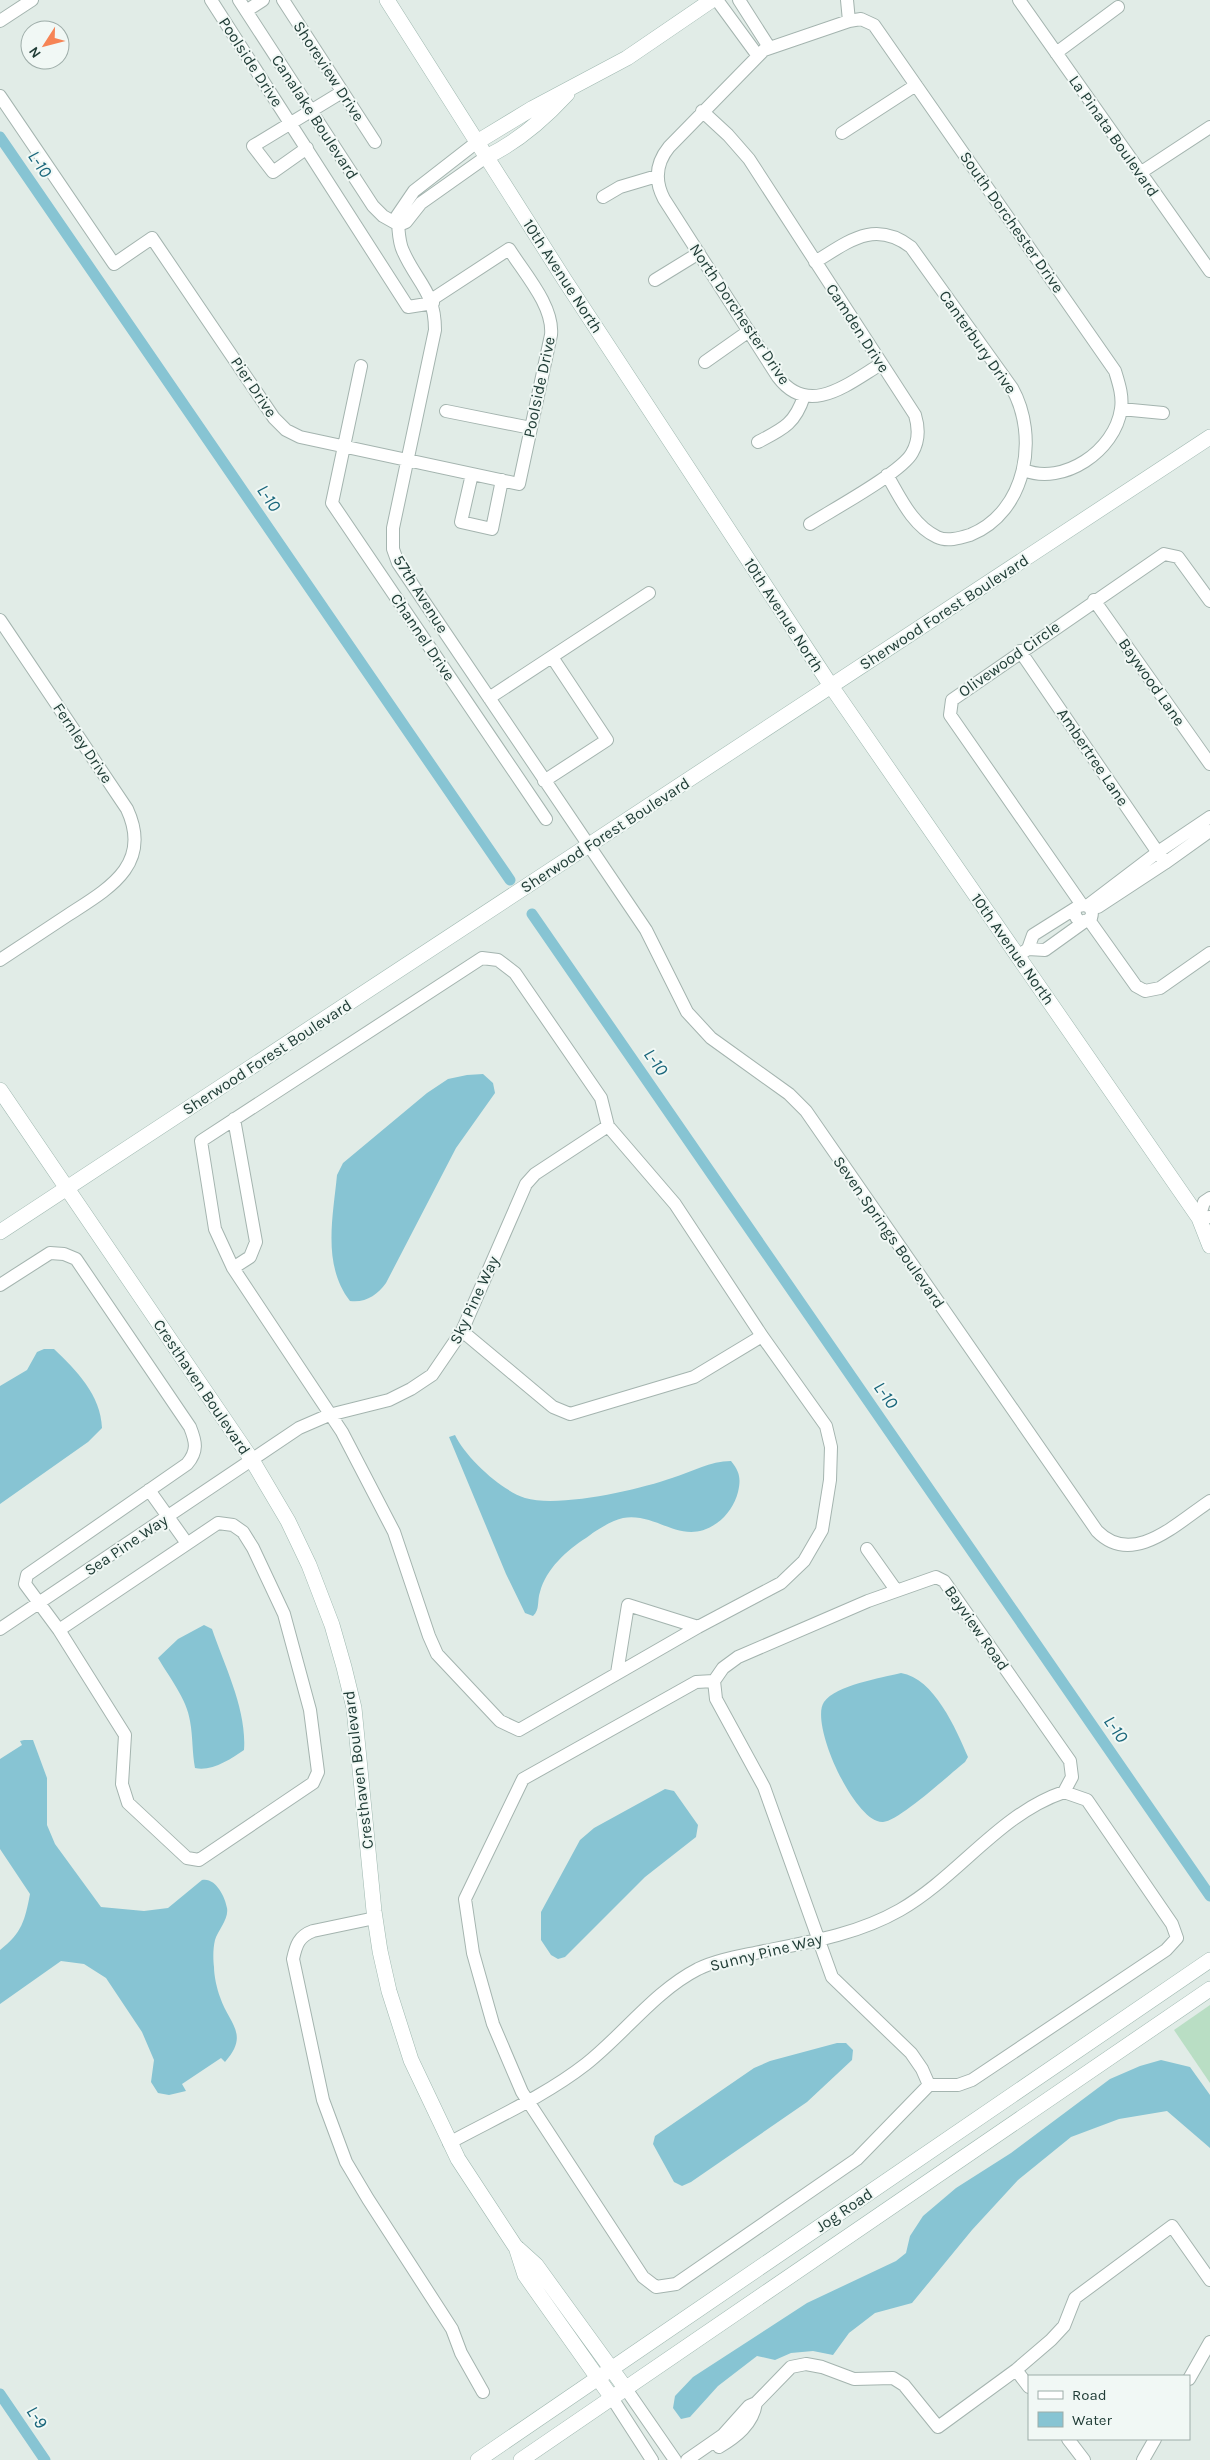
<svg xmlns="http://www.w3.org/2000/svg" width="1210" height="2460" font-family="Karla,sans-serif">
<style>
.green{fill:#b9dec4}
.water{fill:#87c4d3}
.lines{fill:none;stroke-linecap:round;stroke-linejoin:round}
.canal{stroke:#87c4d3;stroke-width:11}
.street-casing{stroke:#a4b4af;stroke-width:14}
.secondary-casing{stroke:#9fb8b0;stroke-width:16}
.street{stroke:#fff;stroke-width:12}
.secondary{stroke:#fff;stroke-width:15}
.labels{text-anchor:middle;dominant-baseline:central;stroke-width:4;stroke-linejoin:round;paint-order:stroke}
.street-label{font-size:16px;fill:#213d37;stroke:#f1f8f5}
.water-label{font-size:18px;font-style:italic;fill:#19667b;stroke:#f1f8f5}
</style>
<rect width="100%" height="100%" fill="#e1ece7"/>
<path class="green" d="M1210,2005V2083L1174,2030Z"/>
<path class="water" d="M483,1074L493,1083L495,1093L456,1148L386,1283C377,1295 366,1303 350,1301C322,1265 333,1217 337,1175L343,1163L427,1093L448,1079L467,1075Z
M44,1349H54C76,1370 101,1395 102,1428L88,1442L0,1504V1386L27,1370L37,1352Z
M455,1435C466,1458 501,1490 525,1498C559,1508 638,1490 672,1478C692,1472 710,1461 731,1461C740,1472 741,1479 738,1492C735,1504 727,1516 717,1523C682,1548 658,1512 623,1518C612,1520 595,1531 586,1538C567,1550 546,1569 540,1592C537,1600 540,1610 533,1616L525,1613L506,1574L449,1437Z
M204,1625L212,1629C225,1667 247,1710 244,1750C231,1759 211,1772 195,1768C192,1753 193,1737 190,1721C187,1699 169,1677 158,1658L178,1639Z
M901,1673C934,1678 956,1729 968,1757L965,1762C950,1774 899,1821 883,1822C855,1824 809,1723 824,1702C836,1685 881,1678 901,1673Z
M24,1740H33L47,1778V1825L55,1844L101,1907L144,1911L168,1908L202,1880C215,1877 225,1896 227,1908C229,1919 218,1930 215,1940C213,1948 213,1959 214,1967C214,1976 217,1989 220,1997C229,2024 250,2034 225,2062L221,2058L182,2084L186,2091L169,2095L158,2093L151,2082L154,2060L142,2032L106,1978L84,1964L61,1961L0,2004V1950C22,1933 25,1920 30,1894L0,1849V1759L22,1745L20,1741Z
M665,1789L674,1791L698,1825L696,1837L645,1877L565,1957L558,1959L551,1955L541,1940V1912L580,1840L594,1828Z
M837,2043H846L853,2050L852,2060L807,2102L691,2182L682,2186L674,2182L653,2144L655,2136L754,2068L770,2061Z
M1161,2060L1190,2067L1210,2095V2148L1167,2111L1119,2119L1071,2137L1018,2180L972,2230L912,2303L875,2313L849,2333L833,2355L813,2351L791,2353L775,2360L757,2356L718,2386L690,2417L681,2419L673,2408L675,2396L693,2377L807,2303L896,2261L906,2253L910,2236L923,2216L956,2188L1011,2153L1110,2079L1140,2066Z"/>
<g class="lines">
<path class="canal" d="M0,137L510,880
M532,914L1210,1896
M0,2394L45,2460"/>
<g class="street-casing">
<path id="street" d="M211,0L408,307L433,303
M239,0L373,206L383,216L399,225
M283,0L375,142
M717,0L758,56
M739,0L769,47
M847,0L849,21
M1019,0L1210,271
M246,11L263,0
M0,21L32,0
M1056,53L1118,7
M0,96L114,264L152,238L274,418L286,430L300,437L519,484L551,335C554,306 524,273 509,249L431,300
M702,111L728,135L749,159L915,415C919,428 919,441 912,453C902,472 832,510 810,524
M842,133L916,85
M477,142L414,191L397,216C399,227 398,241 403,251C417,283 435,291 435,330L393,528V549L398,563L646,930L687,1012L711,1038L789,1094L806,1111L1097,1531C1133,1568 1178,1522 1210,1501
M307,148L273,172L253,146L342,92
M1140,173L1210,127
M603,197L620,187L657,176
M399,225L406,222L421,203L486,157
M815,262C848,242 874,219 911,247L1012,388C1039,436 1027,512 970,535C960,538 947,542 937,537C912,525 900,497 887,475
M655,280L699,253
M705,362L749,331
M881,364C849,383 809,418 778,377L664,199C654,180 656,163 669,147L764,50L849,21L861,19L874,25L1115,371C1119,384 1123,396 1121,409C1115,451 1063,486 1024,470
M361,366L332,503L546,819
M1121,409L1163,413
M446,411L531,428
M758,442C783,429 795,424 804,396
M472,474L461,522L492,529L502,480
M1094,600L1210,764
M0,620L127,809C153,865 108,889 68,915C45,930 23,945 0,960
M1020,651L1165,863
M489,698L649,593
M544,781L607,740L552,657
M1082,905L950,715L952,700L1164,554L1178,557L1210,601
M1087,906L1158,852L1210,817
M1098,907L1165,863L1210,831
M1089,920L1136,986L1145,991L1160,988L1210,953
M1028,949L1033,935L1079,906C1088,903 1094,909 1091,918L1084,922C1077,921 1074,916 1075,910
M1022,953L1028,949L1045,950L1084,922
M482,958L498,960L515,973L601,1098L608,1126L675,1204L762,1336L826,1426L831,1447L830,1480L822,1530L804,1561L781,1583L698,1627L519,1730L500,1721L437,1654L429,1636L394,1532L342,1432L233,1268L215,1229L201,1141Z
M1210,1198L1204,1202L1199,1218L1210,1217
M233,1268L250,1257L256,1242L234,1119
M0,1285L50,1253L64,1254L76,1259L190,1427C196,1442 198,1451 187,1464L27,1575L25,1584L59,1630L125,1735L122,1784L128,1803L187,1858L199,1860L313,1783L318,1772L310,1710L284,1614L253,1548L243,1532L233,1525L218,1523L59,1630
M462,1331L553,1407L570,1414L694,1377L762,1336
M149,1490L186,1542
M867,1549L896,1590
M0,1629L299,1428L329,1415L389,1400L411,1389L432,1375L462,1331L526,1184L535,1174L608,1126
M617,1673L628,1605L698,1627
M714,1681L696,1682L523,1779L465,1899L473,1953L493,2024L522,2092L643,2277L656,2287L676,2284L857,2159L929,2085
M714,1681L716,1699L764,1787L832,1977L911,2053L922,2069L929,2085H958L972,2080L1166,1950L1177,1938L1172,1924L1087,1800L1064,1792
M714,1681L723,1668L738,1657L868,1601L936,1577L944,1581L1070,1761L1072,1777L1064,1792
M375,1918L313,1931C299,1936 296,1945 293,1959L323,2100L346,2162L368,2199L452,2329L461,2353L483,2392
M449,2143C495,2118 545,2096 586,2064C624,2034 655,1991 698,1969C719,1959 742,1956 764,1951C811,1942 858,1934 900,1910C959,1876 999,1814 1064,1792
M1016,2370L1029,2387
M1189,2379L1210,2342
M626,2389L675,2460
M612,2398L652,2460
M1068,2439L1084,2460
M719,2447C736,2437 753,2424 756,2403
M687,2460L723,2435L749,2406L756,2403L791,2367L806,2364L822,2367L854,2379L893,2378L904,2385L938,2427L1016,2370L1051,2340L1064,2326L1075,2298L1172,2226L1210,2280
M1143,2460L1155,2439"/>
</g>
<g class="secondary-casing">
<path id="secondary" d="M387,0L564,279L831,686L1199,1218L1210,1246
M477,142L533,108L627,58L712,0
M486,157C518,142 543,120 567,94
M0,1090L252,1460L288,1521L309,1565L332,1625L344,1667L354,1708L374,1911L380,1951L389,1991L411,2060L458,2159L515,2246L536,2265L626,2389
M0,1232L1210,437
M516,2247L525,2275L612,2398
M478,2460L1210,1960
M521,2460L1210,1989"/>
</g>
<use href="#street" class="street"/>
<use href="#secondary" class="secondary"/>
</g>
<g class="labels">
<g class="street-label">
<text transform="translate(251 62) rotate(57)">Poolside Drive</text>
<text transform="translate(329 71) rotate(57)">Shoreview Drive</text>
<text transform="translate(315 117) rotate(57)">Canalake Boulevard</text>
<text transform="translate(1114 136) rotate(55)">La Pinata Boulevard</text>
<text transform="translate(1012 222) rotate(55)">South Dorchester Drive</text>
<text transform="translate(563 276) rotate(57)">10th Avenue North</text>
<text transform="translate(740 314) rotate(56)">North Dorchester Drive</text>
<text transform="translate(858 328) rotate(57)">Camden Drive</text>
<text transform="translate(978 342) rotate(55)">Canterbury Drive</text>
<text transform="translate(254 387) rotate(56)">Pier Drive</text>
<text transform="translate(539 387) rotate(-78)">Poolside Drive</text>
<text transform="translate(421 594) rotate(58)">57th Avenue</text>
<text transform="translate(944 612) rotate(-33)">Sherwood Forest Boulevard</text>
<text transform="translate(784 615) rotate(57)">10th Avenue North</text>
<text transform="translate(423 637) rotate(56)">Channel Drive</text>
<text transform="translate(1009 659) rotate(-35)">Olivewood Circle</text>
<text transform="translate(1152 682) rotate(55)">Baywood Lane</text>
<text transform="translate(83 743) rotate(56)">Fernley Drive</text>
<text transform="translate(1093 757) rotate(56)">Ambertree Lane</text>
<text transform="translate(605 835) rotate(-33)">Sherwood Forest Boulevard</text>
<text transform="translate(1013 949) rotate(55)">10th Avenue North</text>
<text transform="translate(267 1057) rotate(-33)">Sherwood Forest Boulevard</text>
<text transform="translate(889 1232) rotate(55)">Seven Springs Boulevard</text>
<text transform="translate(474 1300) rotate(-65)">Sky Pine Way</text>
<text transform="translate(202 1387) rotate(56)">Cresthaven Boulevard</text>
<text transform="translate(126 1545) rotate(-34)">Sea Pine Way</text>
<text transform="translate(977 1628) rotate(55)">Bayview Road</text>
<text transform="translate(358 1770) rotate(-97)">Cresthaven Boulevard</text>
<text transform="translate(766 1952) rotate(-14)">Sunny Pine Way</text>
<text transform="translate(844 2210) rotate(-34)">Jog Road</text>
</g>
<g class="water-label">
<text transform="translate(40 164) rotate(56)">L-10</text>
<text transform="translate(269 498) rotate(56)">L-10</text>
<text transform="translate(656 1062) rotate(55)">L-10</text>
<text transform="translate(886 1395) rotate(55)">L-10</text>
<text transform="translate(1116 1729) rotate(55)">L-10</text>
<text transform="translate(37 2417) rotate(56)">L-9</text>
</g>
</g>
<rect x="1028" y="2375" width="162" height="65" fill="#f1f8f5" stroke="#9eada9"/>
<rect x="1038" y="2391" width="25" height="8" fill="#ffffff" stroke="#9eada9"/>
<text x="1072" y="2400" font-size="15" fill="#213d37">Road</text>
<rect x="1038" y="2412" width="25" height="15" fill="#87c4d3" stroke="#9eada9"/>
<text x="1072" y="2425" font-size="15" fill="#213d37">Water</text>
<g transform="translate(45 45) rotate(234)"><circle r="24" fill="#f1f8f5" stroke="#9eada9"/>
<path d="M0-4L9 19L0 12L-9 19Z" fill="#f68455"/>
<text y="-8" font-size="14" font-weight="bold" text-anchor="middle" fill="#213d37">N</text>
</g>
</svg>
